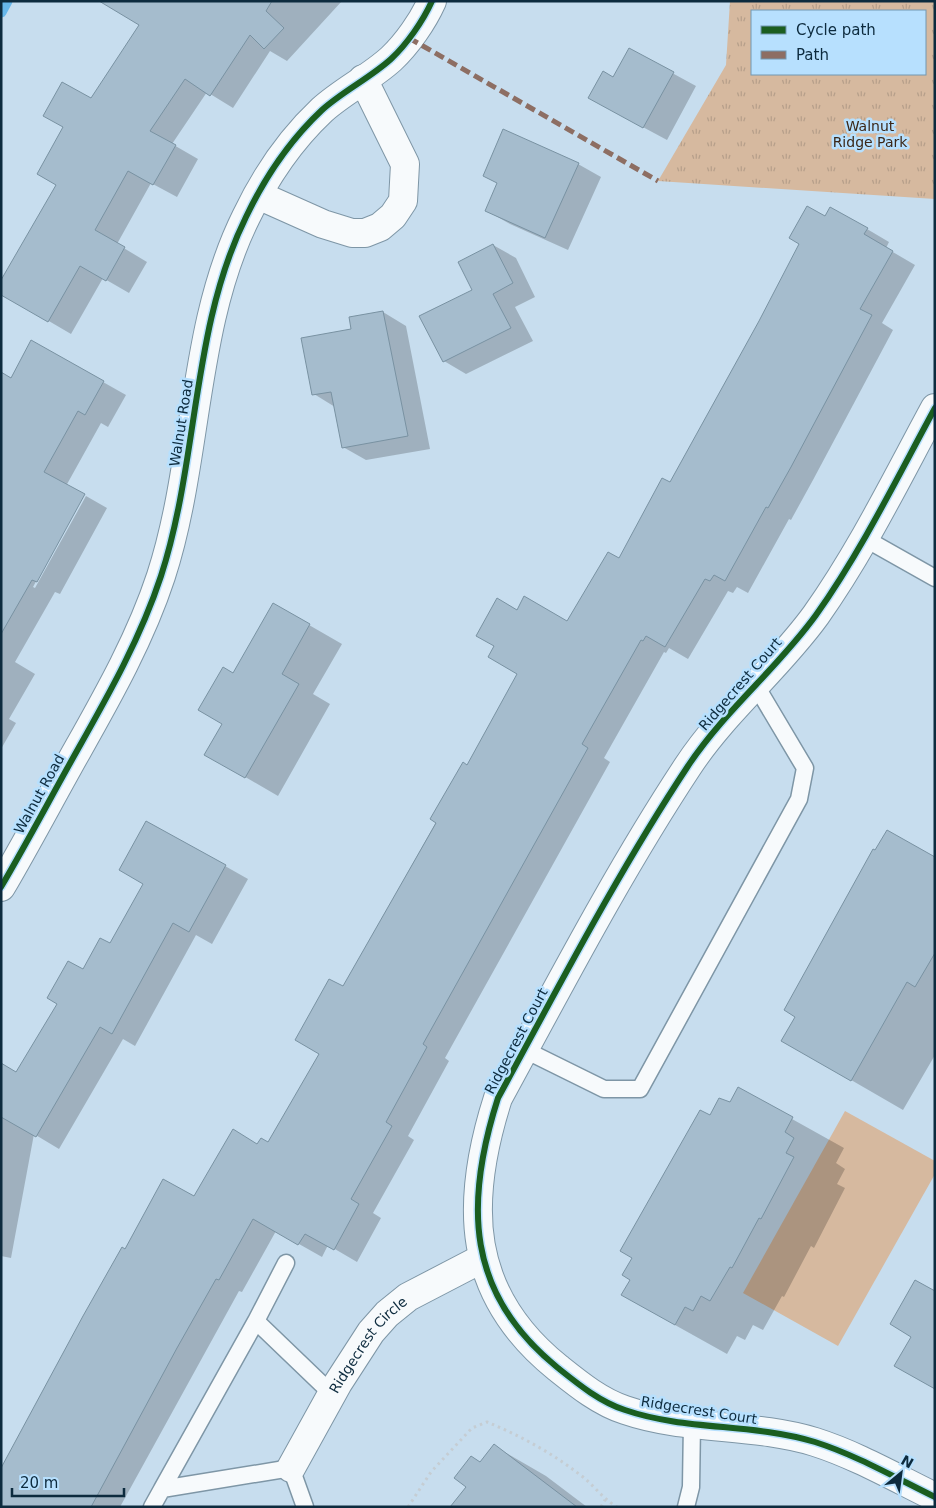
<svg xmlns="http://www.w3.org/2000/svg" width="936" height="1508" font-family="'DejaVu Sans',sans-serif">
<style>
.park{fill:url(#park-tufts);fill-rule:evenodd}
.pitch{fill:#d6b99f}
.shadow{fill:#0003}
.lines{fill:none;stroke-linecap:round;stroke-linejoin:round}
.stream{stroke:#67b7ea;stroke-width:11}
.building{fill:#a5bccd;stroke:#7992a2}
.service-casing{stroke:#7e96a6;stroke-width:19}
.minor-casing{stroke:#7e96a6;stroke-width:30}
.path{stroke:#c5cdd3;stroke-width:3;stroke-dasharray:2.5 4;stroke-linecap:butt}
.service{stroke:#f7fafc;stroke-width:16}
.minor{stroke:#f7fafc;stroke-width:28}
.quiet{stroke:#8d6e63;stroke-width:5;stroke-dasharray:10 5;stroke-linecap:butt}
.cycleway-casing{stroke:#b7e0fe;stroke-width:9}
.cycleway{stroke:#1b5e20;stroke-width:6}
.labels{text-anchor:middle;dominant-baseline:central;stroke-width:5;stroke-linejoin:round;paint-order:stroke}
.park-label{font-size:14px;fill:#3b2717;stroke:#b7e0fe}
.street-label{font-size:14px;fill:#0d2b3e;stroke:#b7e0fe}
</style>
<defs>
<pattern id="park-tufts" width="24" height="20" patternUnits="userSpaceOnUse" patternTransform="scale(1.25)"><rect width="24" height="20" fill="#d6b99f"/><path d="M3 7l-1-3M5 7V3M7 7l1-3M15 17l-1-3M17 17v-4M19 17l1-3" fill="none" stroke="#b69f8a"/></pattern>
</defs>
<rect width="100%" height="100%" fill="#c7ddee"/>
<path class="park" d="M730,1H935V199L658,181L726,65ZM752,11H925V74H752Z"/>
<path class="pitch" d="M845,1111L935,1161V1174L838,1346L743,1293Z"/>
<path class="shadow" d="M188,1H342L287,61L270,51L233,108L207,92L172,144L198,159L177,197L151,183L117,244L147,262L129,293L103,278L71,334L1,293L57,184L91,100Z
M630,50L696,86L667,140L613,111L614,78Z
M578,164L601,177L568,250L510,224L487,211Z
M826,217L867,229L889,242L886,248L915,265L882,323L893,330L813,480L791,520L789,519L748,593L737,587L733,593L728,591L688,659L669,648L666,653L664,652L604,758L610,762L445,1058L449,1061L408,1136L414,1140L373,1213L381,1218L357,1262L328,1245L322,1257L276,1231L242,1292L239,1291L120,1507H1L125,1251L258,1145L269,1144L321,1054L343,988L519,674L517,611L567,622L619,560L671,484Z
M493,245L516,258L535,297L515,307L533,341L466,374L444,361Z
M383,312L406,326L430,449L366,460L343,447L335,407L314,394L353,330Z
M1,373L11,379L103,382L126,395L108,427L101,423L66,486L83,495L33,587L35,588L86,496L107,508L60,594L55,592L15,662L35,674L9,719L16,723L1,749Z
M309,625L342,644L313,694L330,704L278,796L206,754L224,723Z
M935,859V1055L903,1110L782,1040Z
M225,866L248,879L212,944L196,935L135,1046L123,1039L59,1149L34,1134L11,1258L1,1256V1064L17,1074L83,971L110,945Z
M738,1089L844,1148L836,1163L845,1169L837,1184L845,1188L814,1248L811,1246L784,1297L782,1296L763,1330L753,1325L745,1340L737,1336L727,1354L675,1325L711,1117L730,1104Z
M494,1446L546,1476L587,1507H452Z"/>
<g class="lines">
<path class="stream" d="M1,12L7,1"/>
</g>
<path class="building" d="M99,1H272L266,11L284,28L264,49L250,35L210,96L185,79L150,131L176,145L153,185L128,171L95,230L125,247L106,281L80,266L48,322L1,295V280L56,185L37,174L63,127L43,116L62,82L91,98L139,25Z
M629,48L674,72L643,128L588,98L603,71L613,77Z
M503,129L579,163L545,238L485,211L497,183L483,176Z
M807,206L825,216L830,207L868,228L864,234L893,251L860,309L872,315L791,467L768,508L766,507L725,581L714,575L710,581L705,579L665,647L646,636L643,641L641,640L582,744L588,748L423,1044L427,1047L386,1122L392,1126L351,1199L359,1204L334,1250L305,1234L298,1245L253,1219L219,1280L216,1279L177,1348L91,1507H1V1468L83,1316L122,1247L125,1249L163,1179L194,1196L233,1129L257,1144L261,1138L268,1142L319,1054L295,1040L329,979L343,986L436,823L430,819L463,762L467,765L517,674L488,657L494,646L476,636L497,598L517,610L524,596L567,621L608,552L619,558L662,478L670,482L759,321L799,244L789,238Z
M493,244L513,283L493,294L511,328L443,362L419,316L472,290L458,262Z
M383,311L408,436L342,448L331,392L312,395L301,338L351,329L349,317Z
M31,340L104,381L85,415L78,411L44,472L85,494L37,582L32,580L1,634V372L11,378Z
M273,603L310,624L282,674L299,684L245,778L204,755L222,724L198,710L223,667L233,673Z
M146,821L226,865L189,932L173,923L112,1034L100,1027L36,1137L1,1117V1063L16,1072L57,1004L47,998L68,961L83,969L100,938L110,943L143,884L119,870Z
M887,830L935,857V953L915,987L907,982L851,1081L781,1041L795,1017L784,1010L873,849L875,850Z
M738,1087L793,1117L785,1132L794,1138L786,1153L794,1157L761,1219L759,1218L732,1268L730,1267L710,1301L701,1296L693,1311L685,1307L675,1325L621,1295L630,1280L622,1275L632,1258L620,1251L700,1110L710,1115L719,1098L730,1102Z
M915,1280L935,1291V1389L894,1366L911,1337L890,1324Z
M494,1444L577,1507H450L466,1487L454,1478L471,1456L480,1462Z"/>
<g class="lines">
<g class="service-casing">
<path id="service" d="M864,538L935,578
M525,1050L604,1089H640L799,799L805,768L755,684
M256,1321L286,1263
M152,1507L162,1489
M305,1507L291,1468L162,1489L256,1321L332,1394
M686,1507L691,1487L692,1423"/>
</g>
<g class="minor-casing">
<g id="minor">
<path d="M258,195L323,224L352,233H365L380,227L393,216L403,201L405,164L363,79"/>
<path d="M935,408C897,478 862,550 816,615C777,669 725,710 688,766C618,872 559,986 498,1098C464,1204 466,1294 558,1368C578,1384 600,1402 625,1410C686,1431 753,1423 815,1442C856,1455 896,1478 935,1497"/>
<path d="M1,887C28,841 52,795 78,749C109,694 141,637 161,576C199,459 191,328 246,217C265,177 289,141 322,110C343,91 370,78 391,59C407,44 423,21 432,1"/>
<path id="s1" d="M291,1468L338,1383L371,1332L387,1314L408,1297L483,1258"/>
</g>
</g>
<path class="path" d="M408,1507L431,1472L472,1428L487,1422C519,1435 552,1453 579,1474C593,1484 602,1498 617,1507
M601,1507L605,1500"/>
<use href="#service" class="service"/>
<use href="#minor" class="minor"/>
<path class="quiet" d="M409,38L658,181"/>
<g class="cycleway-casing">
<path id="cycleway" d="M935,408C897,478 862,550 816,615C777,669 725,710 688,766C618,872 559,986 498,1098C464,1204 466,1294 558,1368C578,1384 600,1402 625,1410C686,1431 753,1423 815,1442C856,1455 896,1478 935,1497
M1,887C28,841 52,795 78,749C109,694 141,637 161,576C199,459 191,328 246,217C265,177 289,141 322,110C343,91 370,78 391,59C407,44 423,21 432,1"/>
</g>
<use href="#cycleway" class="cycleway"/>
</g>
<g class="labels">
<g class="park-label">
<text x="870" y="126">Walnut<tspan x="870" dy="16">Ridge Park</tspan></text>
</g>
<g class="street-label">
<text transform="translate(181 423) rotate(-81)">Walnut Road</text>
<text transform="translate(740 684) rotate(-49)">Ridgecrest Court</text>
<text transform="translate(39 794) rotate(-61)">Walnut Road</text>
<text transform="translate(516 1041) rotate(-62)">Ridgecrest Court</text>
<text stroke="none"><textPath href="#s1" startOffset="146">Ridgecrest Circle</textPath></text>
<text transform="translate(699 1410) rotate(9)">Ridgecrest Court</text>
</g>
</g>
<rect width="936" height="1508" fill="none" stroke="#0d2b3e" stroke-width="5"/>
<rect x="751" y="10" width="175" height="65" fill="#b7e0fe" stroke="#7398b1"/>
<rect x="761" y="26" width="25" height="8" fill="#1b5e20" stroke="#7398b1"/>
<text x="796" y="35" font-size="15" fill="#0d2b3e">Cycle path</text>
<rect x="761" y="51" width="25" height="8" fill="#8d6e63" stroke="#7398b1"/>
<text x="796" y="60" font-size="15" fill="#0d2b3e">Path</text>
<g transform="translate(901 1473) rotate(29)" stroke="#b7e0fe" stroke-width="4" paint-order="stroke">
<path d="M0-4L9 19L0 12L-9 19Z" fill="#0d2b3e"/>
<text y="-8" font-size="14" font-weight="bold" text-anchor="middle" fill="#0d2b3e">N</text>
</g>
<path d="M12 1488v8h112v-8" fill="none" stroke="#0d2b3e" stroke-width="2.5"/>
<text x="20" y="1488" font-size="15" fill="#0d2b3e" stroke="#b7e0fe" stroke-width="4" paint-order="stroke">20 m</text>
</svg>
